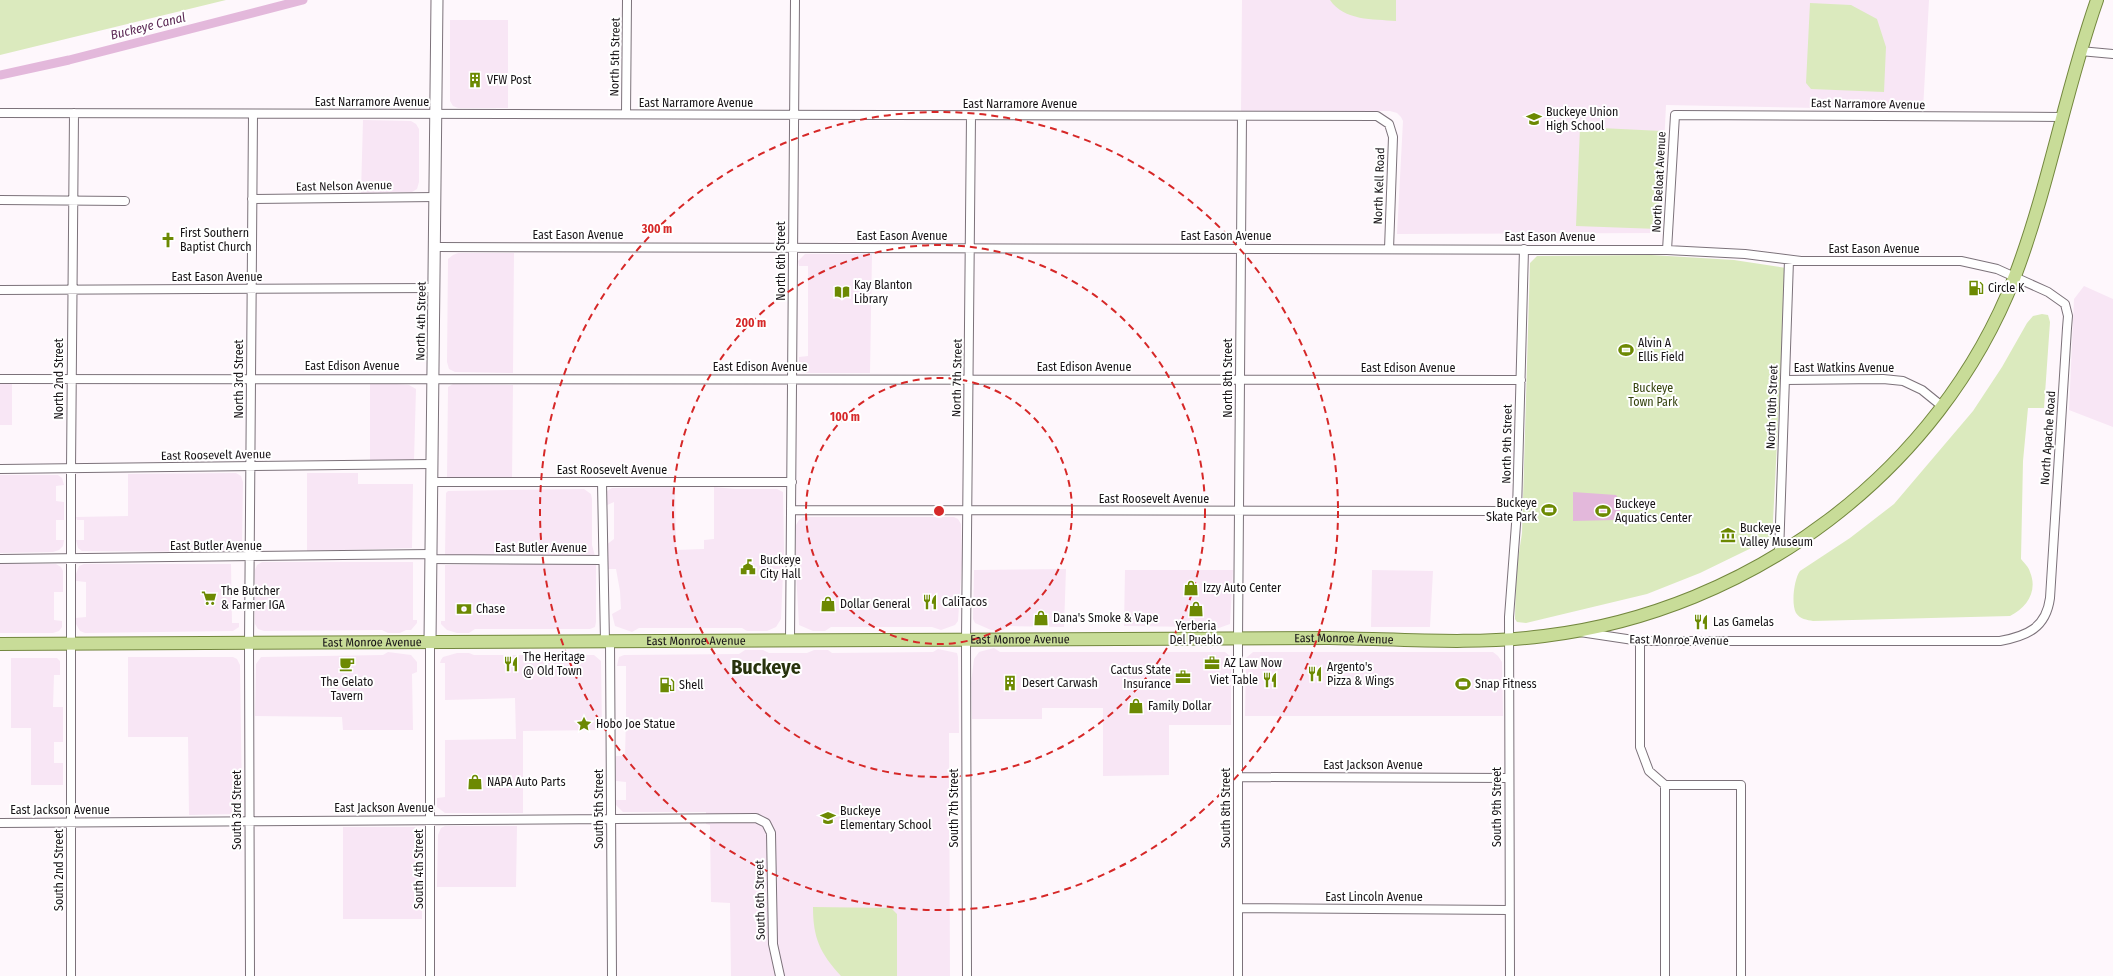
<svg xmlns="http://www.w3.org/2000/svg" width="2113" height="976" font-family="'Fira Sans Condensed',sans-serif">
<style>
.built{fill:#f8e6f5}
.green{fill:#dbeabe}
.water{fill:#e3b8db}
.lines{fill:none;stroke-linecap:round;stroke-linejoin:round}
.canal{stroke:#e3b8db;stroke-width:9}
.street-casing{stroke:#7c727a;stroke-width:10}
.secondary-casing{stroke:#7c727a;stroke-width:13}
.primary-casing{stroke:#73873e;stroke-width:14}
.street{stroke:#fff;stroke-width:8}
.secondary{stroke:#fff;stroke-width:11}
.primary{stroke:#c8dc98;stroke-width:12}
.ring{fill:none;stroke:#d62828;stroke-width:2;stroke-dasharray:7 5}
.labels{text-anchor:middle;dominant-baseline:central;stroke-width:4;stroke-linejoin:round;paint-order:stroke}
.street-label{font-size:12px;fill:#171316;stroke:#fff}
.poi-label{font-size:12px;fill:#171316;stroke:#fff;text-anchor:start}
.park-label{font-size:12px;fill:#34420d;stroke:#fff}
.water-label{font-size:13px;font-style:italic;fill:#5d2a56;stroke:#fff}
.town-label{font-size:20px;font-weight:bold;fill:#28330d;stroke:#fff}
.centre{fill:#d62828;stroke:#fff;stroke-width:2}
.ring-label{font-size:12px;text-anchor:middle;font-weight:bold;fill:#d62828;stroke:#fff;stroke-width:4;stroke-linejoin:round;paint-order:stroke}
</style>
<rect width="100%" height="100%" fill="#fef7fc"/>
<path class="built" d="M1242,0H1929L1923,110L1666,105L1660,228L1658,233L1397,234L1403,121L1401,117L1397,113L1390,111H1241Z
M450,20H508V108H458L453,106L450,101Z
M363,120L411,121L416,124L419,129V182L417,189L412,192L361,193Z
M458,253H514L513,373L455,372L449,369L447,362L448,259L453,255Z
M805,254H872L870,373H803L799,370V357L808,356V266H799L798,261Z
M2084,286L2113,299V427L2069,410L2074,299Z
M370,382L409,385L416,389L414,460H370Z
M0,384H12V425H0Z
M453,384L513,385L512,479L449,478L447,477L448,387Z
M236,473L241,476L243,482L242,545L237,549L227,552L82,551L78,548L76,540H84V520H77L76,517L128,516V474Z
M307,473H358V484H413L412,548L307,551Z
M0,475H58L62,478L64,485L56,486V501L64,502V520H56V540H64L63,546L59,550L53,552L0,553Z
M675,487L676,550L704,549V540L714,539V487L735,489H777L783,492L784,551L781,619L776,627L767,631H747L742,628H639L632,632L615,626L612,614L621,609L620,591L616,569H607L606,545L614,539V502L605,506L607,491L612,488Z
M584,489L591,494L592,499V545L595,556L445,555L446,493L448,491Z
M803,517H954L958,519L961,524L962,563L958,621L955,625L941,630L932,627H831L825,631H813L799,625L796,572V525L799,520Z
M262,562H413V620H417V623L411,630H406L400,633H388L382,630L264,631L258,629L255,624V570L257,565Z
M596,563V622L595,627L590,629H475L469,633H457L447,630L441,624V621H445V565Z
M0,564H56L61,567L63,571V592H54V620L62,621V627L59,631L53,633H0Z
M84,564H231L232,623H239V627L233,631L85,633L80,631L76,624L75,618L86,617V582L76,581V574L79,566Z
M1066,569L1064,627L1008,626L1003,630H991L975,623L973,619L974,570Z
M1125,570H1233L1230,624L1216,629L1202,630L1197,627L1124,626Z
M1372,570L1433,571L1430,627H1371Z
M994,648L1000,652H1225L1230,656L1231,660V725H1169V775L1103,776V708H1042V719H972L971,683L974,659L979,652Z
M938,649L957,653L958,657L959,733H949L950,976H731L730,903L711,902L710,825L706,824V812H623L616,805V800H626V782L616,781V756H625L626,718V666H617L619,657L624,655L739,654L745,650H763L769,653H807L814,650H828L832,653L933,652Z
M388,652L411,655L417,662V672L412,674L413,730H343L342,717L255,716L256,664L261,657L383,655Z
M1253,652H1493L1498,656L1502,662L1503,716H1245L1246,658Z
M457,653H469L474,655H594L601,661L602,730L523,731V813H445L437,807V798L445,797V740L516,739L515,698L445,700V663H440L441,660L443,657Z
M128,657H233L237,659L240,665L242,808L237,814L189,815L188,737H128Z
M11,658H57L60,661V675H54L53,707H63V742H54V763H63V785H31V728H11Z
M445,826H517L516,887H437L438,835L441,828Z
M343,827H415L420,831L422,836V919H343Z"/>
<path class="green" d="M0,0H226L0,55Z
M1330,0H1396V21C1373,19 1344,21 1330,0Z
M1810,3L1851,5L1877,19L1886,47L1884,92L1811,89L1806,83Z
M1580,127L1662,131L1658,229L1576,226Z
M1651,255L1734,260L1786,268L1773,521L1774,537L1700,573L1647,594L1526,623L1517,622L1515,619L1516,572L1522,533L1530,263L1537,256Z
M2042,314L2048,315L2050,322L2044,408H2028L2023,461L2021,559C2024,563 2029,567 2030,572C2038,591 2027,608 2010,616L1813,621C1807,620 1800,619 1796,613C1791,604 1794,579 1800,571L1850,538L1894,504L1973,411L2002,367L2027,323L2033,316Z
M813,907L891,908L897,914V976H841C820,953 813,938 813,907Z"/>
<path class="water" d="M1573,492L1616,495L1620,501V514L1615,520L1573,521Z"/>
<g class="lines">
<path class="canal" d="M0,75L69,60L303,0"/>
<g class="street-casing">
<path id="street" d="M2080,51L2113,54
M0,113L1377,116L1389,124L1393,137L1389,249
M626,114L627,0
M252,199L436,197
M0,200L125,201
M435,247L1667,250L1745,254L1801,261H1961L1997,269L2048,292L2065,304L2068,316L2067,328L2050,598C2046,628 2027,636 2000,641H1640L1580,632
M1667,250L1675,115L2062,117
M0,290L434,288
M0,379L1521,380
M1785,380L1883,379L1903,381L1922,390L1943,407
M0,469L432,464
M432,482H792
M602,482L605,642
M791,510L1517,511
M1779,554L1789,260
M0,559L431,554
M431,559L603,560
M790,641L795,0
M1640,641V747L1649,771L1665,785H1741V976
M430,642V976
M610,642L612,976
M1238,777L1509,778
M1665,785V976
M0,823L756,818L766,823L771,833L773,944L780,976
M1238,908L1509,910
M71,976V469L74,113
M250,976L249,644L253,114
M967,976L966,640L971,116
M1238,976V640L1242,116
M1510,976L1509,617L1517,511L1524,249"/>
</g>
<g class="secondary-casing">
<path id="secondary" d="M430,642L437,0"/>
</g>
<g class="primary-casing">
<g id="primary">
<path id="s1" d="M0,644L1329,638C1399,639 1474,645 1544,636C1751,611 1939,472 2015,276C2049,186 2065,91 2097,0"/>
</g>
</g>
<use href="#street" class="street"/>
<use href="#secondary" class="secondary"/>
<use href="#primary" class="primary"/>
</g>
<g class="ring">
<circle cx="939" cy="511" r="133"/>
<circle cx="939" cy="511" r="266"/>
<circle cx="939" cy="511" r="399"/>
</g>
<defs>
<g id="building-bare" transform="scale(1.2)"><path d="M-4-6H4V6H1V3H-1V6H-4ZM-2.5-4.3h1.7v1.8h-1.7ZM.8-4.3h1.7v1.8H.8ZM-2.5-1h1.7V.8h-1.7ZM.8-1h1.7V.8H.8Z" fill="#6c8902" stroke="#fff" stroke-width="2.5" paint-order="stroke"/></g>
<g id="school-bare" transform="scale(1.2)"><path d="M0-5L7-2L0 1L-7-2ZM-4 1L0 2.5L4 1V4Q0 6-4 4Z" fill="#6c8902" stroke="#fff" stroke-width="2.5" paint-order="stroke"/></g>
<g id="church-bare" transform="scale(1.2)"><path d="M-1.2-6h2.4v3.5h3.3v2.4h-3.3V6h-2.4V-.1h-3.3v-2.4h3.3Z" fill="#6c8902" stroke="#fff" stroke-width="2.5" paint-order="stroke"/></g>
<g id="fuel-bare" transform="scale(1.2)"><path d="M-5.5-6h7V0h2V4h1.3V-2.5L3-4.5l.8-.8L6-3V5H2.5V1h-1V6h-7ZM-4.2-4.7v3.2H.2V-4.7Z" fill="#6c8902" stroke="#fff" stroke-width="2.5" paint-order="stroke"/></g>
<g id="library-bare" transform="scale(1.2)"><path d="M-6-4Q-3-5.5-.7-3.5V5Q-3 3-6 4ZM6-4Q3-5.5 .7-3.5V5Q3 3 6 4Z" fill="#6c8902" stroke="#fff" stroke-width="2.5" paint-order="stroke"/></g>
<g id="stadium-bare" transform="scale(1.2)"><path d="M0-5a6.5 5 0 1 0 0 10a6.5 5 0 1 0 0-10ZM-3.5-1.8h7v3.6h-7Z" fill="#6c8902" stroke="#fff" stroke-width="2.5" paint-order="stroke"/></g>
<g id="museum-bare" transform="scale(1.2)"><path d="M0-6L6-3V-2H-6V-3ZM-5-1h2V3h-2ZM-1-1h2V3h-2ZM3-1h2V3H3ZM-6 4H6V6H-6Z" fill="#6c8902" stroke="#fff" stroke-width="2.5" paint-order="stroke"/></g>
<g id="civic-bare" transform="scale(1.2)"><path d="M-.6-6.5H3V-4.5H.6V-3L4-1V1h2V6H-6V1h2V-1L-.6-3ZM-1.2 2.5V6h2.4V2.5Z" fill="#6c8902" stroke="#fff" stroke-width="2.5" paint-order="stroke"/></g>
<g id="shop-bare" transform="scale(1.2)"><path d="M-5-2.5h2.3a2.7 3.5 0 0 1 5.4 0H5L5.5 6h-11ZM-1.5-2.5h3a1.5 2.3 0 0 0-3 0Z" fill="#6c8902" stroke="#fff" stroke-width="2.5" paint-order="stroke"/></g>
<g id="supermarket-bare" transform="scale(1.2)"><path d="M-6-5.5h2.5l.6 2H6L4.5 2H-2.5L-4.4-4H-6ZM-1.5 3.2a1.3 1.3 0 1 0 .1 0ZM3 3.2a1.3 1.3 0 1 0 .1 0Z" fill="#6c8902" stroke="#fff" stroke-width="2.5" paint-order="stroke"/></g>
<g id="restaurant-bare" transform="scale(1.2)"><path d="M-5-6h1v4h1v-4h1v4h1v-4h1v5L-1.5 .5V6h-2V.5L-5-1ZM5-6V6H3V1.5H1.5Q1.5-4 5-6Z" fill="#6c8902" stroke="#fff" stroke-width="2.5" paint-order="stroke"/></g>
<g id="bank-bare" transform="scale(1.2)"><path d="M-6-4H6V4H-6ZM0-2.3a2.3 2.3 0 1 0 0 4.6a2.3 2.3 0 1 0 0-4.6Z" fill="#6c8902" stroke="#fff" stroke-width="2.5" paint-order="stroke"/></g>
<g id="office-bare" transform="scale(1.2)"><path d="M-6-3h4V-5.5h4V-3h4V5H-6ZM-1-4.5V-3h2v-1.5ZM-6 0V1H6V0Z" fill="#6c8902" stroke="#fff" stroke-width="2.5" paint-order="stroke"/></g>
<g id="cafe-bare" transform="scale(1.2)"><path d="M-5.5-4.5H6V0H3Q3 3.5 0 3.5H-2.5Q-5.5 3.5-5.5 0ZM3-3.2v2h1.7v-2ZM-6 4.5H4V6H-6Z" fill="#6c8902" stroke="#fff" stroke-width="2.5" paint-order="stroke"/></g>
<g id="sight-bare" transform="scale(1.2)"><path d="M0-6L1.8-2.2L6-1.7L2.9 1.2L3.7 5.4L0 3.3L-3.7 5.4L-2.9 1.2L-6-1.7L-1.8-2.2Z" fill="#6c8902" stroke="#fff" stroke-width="2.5" paint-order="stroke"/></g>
</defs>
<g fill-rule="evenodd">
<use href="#building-bare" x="475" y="80"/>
<use href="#school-bare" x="1534" y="119"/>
<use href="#church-bare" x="168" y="240"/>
<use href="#fuel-bare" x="1976" y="288"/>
<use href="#library-bare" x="842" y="292"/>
<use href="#stadium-bare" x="1626" y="350"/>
<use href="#stadium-bare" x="1549" y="510"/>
<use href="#stadium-bare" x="1603" y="511"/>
<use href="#museum-bare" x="1728" y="535"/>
<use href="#civic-bare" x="748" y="567"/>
<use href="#shop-bare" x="1191" y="588"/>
<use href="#supermarket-bare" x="209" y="598"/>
<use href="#restaurant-bare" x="930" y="602"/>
<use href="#shop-bare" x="828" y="604"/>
<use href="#bank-bare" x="464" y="609"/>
<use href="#shop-bare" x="1196" y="609"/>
<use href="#shop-bare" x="1041" y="618"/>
<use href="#restaurant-bare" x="1701" y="622"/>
<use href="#office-bare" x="1212" y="663"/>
<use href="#cafe-bare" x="347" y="664"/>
<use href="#restaurant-bare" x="511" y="664"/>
<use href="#restaurant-bare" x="1315" y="674"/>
<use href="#office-bare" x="1183" y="677"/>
<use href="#restaurant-bare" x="1270" y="680"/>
<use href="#building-bare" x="1010" y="683"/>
<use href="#stadium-bare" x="1463" y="684"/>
<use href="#fuel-bare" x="667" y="685"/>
<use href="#shop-bare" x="1136" y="706"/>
<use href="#sight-bare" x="584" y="724"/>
<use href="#shop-bare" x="475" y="782"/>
<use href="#school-bare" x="828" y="818"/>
</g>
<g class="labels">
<g class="street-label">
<text transform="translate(615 57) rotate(-89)">North 5th Street</text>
<text x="372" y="102">East Narramore Avenue</text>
<text x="696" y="103">East Narramore Avenue</text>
<text x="1020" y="104">East Narramore Avenue</text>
<text transform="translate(1868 104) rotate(1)">East Narramore Avenue</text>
<text transform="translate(1659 182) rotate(-87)">North Beloat Avenue</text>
<text transform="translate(344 186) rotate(-1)">East Nelson Avenue</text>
<text transform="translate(1379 186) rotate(-88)">North Kell Road</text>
<text x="578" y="235">East Eason Avenue</text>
<text x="902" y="236">East Eason Avenue</text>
<text x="1226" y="236">East Eason Avenue</text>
<text x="1550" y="237">East Eason Avenue</text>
<text x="1874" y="249">East Eason Avenue</text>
<text transform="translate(781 261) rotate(-90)">North 6th Street</text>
<text x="217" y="277">East Eason Avenue</text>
<text transform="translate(421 321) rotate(-89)">North 4th Street</text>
<text x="352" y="366">East Edison Avenue</text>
<text x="760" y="367">East Edison Avenue</text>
<text x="1084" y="367">East Edison Avenue</text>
<text x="1408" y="368">East Edison Avenue</text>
<text x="1844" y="368">East Watkins Avenue</text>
<text transform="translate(957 378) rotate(-89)">North 7th Street</text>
<text transform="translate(1228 378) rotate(-90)">North 8th Street</text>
<text transform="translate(59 379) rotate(-90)">North 2nd Street</text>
<text transform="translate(239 379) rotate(-90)">North 3rd Street</text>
<text transform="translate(1772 407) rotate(-88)">North 10th Street</text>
<text transform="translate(2048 438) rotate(-86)">North Apache Road</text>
<text transform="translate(1507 444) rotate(-89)">North 9th Street</text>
<text transform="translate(216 455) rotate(-1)">East Roosevelt Avenue</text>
<text x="612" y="470">East Roosevelt Avenue</text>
<text x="1154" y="499">East Roosevelt Avenue</text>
<text x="216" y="546">East Butler Avenue</text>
<text x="541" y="548">East Butler Avenue</text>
<text stroke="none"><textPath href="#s1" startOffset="1344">East Monroe Avenue</textPath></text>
<text stroke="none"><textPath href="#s1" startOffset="1020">East Monroe Avenue</textPath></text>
<text transform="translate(1679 640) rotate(1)">East Monroe Avenue</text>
<text stroke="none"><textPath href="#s1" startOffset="696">East Monroe Avenue</textPath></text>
<text stroke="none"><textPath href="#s1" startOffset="372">East Monroe Avenue</textPath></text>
<text x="1373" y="765">East Jackson Avenue</text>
<text transform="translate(1497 807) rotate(-90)">South 9th Street</text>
<text x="384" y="808">East Jackson Avenue</text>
<text transform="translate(954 808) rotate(-90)">South 7th Street</text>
<text transform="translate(1226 808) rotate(-90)">South 8th Street</text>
<text transform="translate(599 809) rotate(-90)">South 5th Street</text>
<text x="60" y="810">East Jackson Avenue</text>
<text transform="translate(237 810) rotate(-90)">South 3rd Street</text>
<text transform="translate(419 869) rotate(-90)">South 4th Street</text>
<text transform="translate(59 870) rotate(-90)">South 2nd Street</text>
<text x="1374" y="897">East Lincoln Avenue</text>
<text transform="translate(760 900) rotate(-91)">South 6th Street</text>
</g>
<g class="poi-label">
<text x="487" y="80">VFW Post</text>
<text x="1546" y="112">Buckeye Union<tspan x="1546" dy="14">High School</tspan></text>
<text x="180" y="233">First Southern<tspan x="180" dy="14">Baptist Church</tspan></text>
<text x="854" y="285">Kay Blanton<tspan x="854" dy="14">Library</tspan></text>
<text x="1988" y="288">Circle K</text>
<text x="1638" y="343">Alvin A<tspan x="1638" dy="14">Ellis Field</tspan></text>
<text x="1537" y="503" text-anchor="end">Buckeye<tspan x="1537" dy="14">Skate Park</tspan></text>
<text x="1615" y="504">Buckeye<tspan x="1615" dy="14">Aquatics Center</tspan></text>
<text x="1740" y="528">Buckeye<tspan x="1740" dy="14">Valley Museum</tspan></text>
<text x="760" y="560">Buckeye<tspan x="760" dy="14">City Hall</tspan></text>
<text x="1203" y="588">Izzy Auto Center</text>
<text x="221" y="591">The Butcher<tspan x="221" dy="14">&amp; Farmer IGA</tspan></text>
<text x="942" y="602">CaliTacos</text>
<text x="840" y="604">Dollar General</text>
<text x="476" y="609">Chase</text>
<text x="1053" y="618">Dana's Smoke &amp; Vape</text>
<text x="1713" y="622">Las Gamelas</text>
<text x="1196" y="626" text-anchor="middle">Yerberia<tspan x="1196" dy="14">Del Pueblo</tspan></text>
<text x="523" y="657">The Heritage<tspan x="523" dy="14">@ Old Town</tspan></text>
<text x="1224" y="663">AZ Law Now</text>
<text x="1327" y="667">Argento's<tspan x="1327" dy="14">Pizza &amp; Wings</tspan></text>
<text x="1171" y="670" text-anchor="end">Cactus State<tspan x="1171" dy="14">Insurance</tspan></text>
<text x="1258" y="680" text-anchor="end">Viet Table</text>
<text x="347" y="682" text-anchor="middle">The Gelato<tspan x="347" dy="14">Tavern</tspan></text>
<text x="1022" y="683">Desert Carwash</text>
<text x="1475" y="684">Snap Fitness</text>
<text x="679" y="685">Shell</text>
<text x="1148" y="706">Family Dollar</text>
<text x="596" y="724">Hobo Joe Statue</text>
<text x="487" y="782">NAPA Auto Parts</text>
<text x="840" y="811">Buckeye<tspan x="840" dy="14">Elementary School</tspan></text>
</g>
<g class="park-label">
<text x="1653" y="388">Buckeye<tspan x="1653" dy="14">Town Park</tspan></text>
</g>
<g class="water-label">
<text transform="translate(148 26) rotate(-14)">Buckeye Canal</text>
</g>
<g class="town-label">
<text x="766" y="667">Buckeye</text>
</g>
</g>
<circle cx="939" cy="511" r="6" class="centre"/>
<g class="ring-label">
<text x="657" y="233">300 m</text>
<text x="751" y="327">200 m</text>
<text x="845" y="421">100 m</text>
</g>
</svg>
